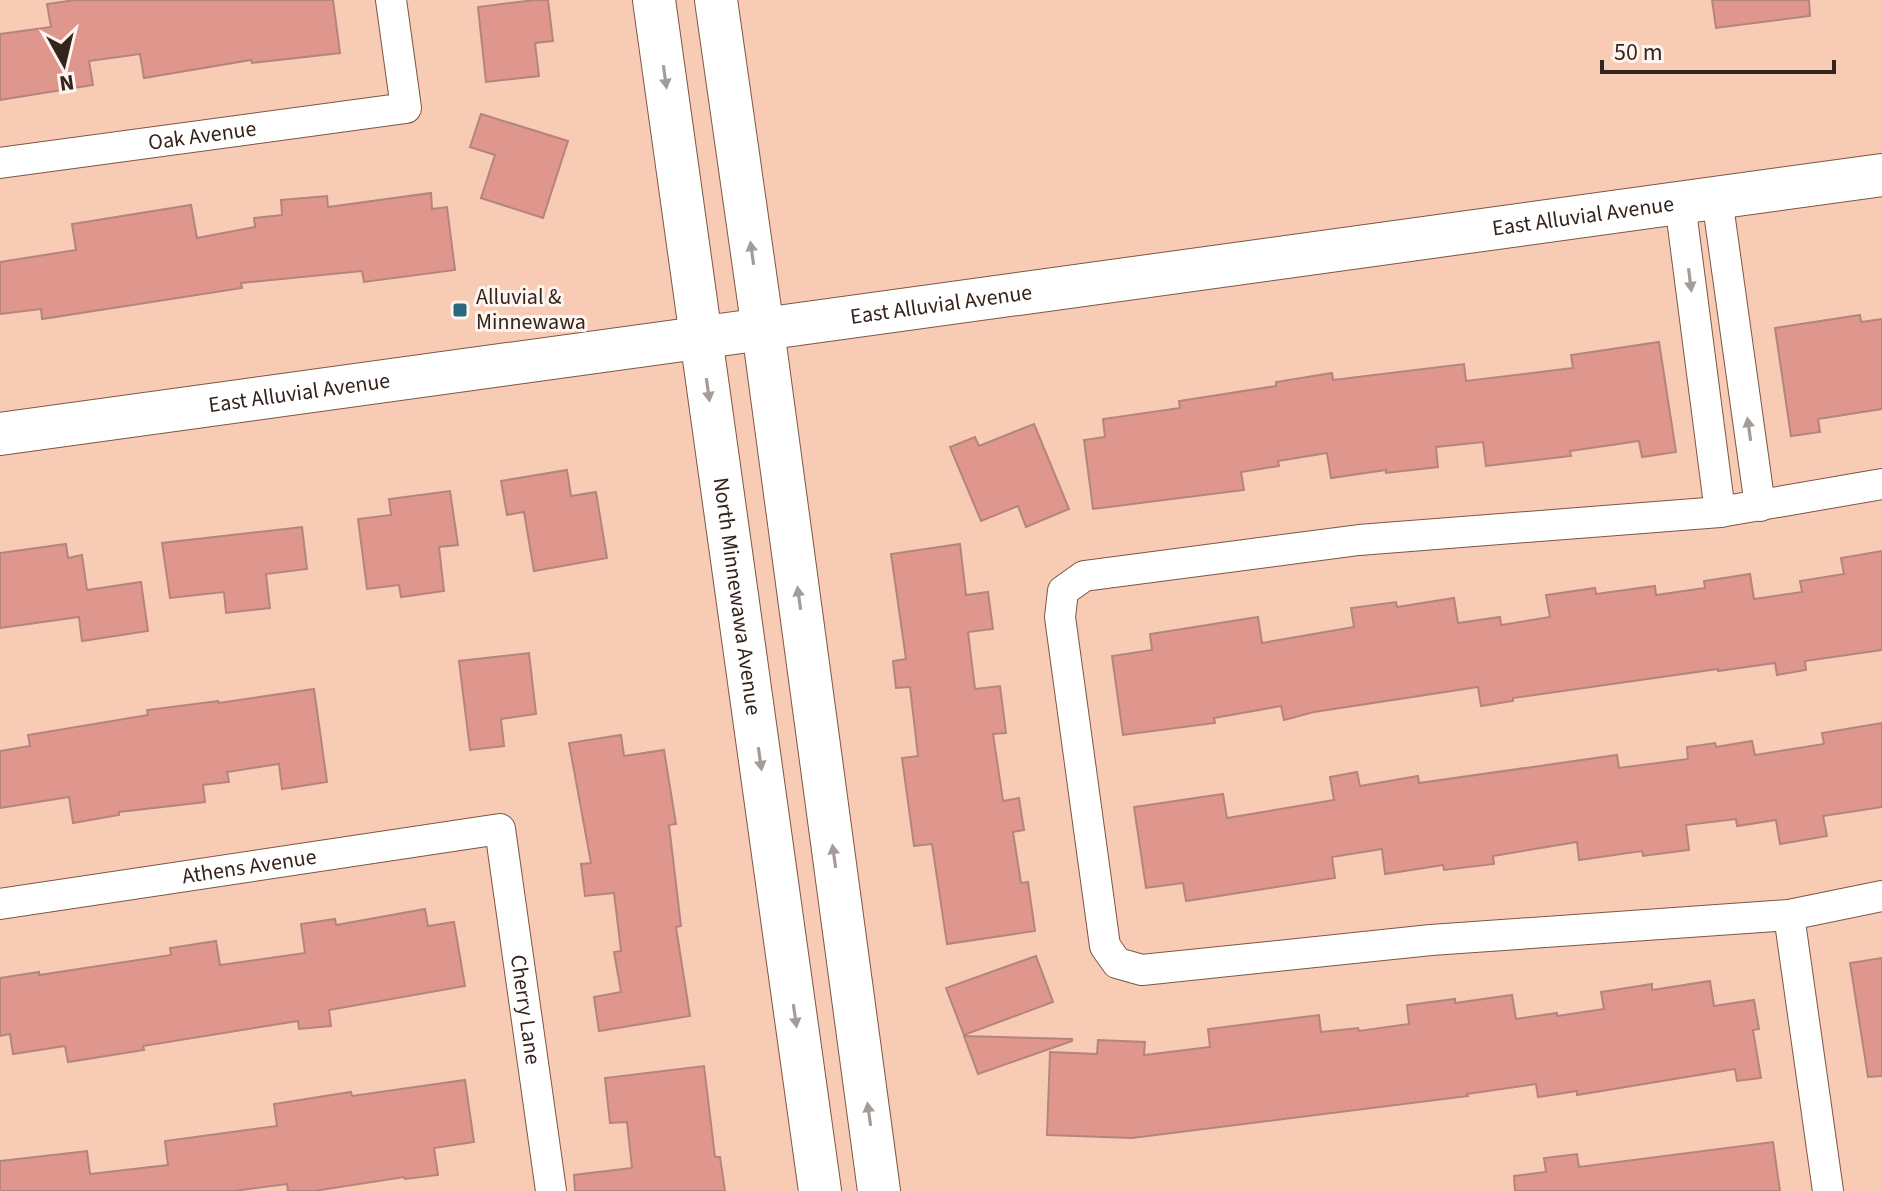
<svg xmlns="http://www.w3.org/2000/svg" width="1882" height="1191" font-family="'Source Sans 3',sans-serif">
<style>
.building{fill:#df968d;stroke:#b4847e;stroke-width:2}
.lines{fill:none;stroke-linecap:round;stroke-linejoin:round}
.street-casing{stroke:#7d5643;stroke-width:32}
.secondary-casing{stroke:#7d5643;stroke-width:44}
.street{stroke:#fff;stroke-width:30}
.secondary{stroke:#fff;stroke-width:42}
.oneway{fill:#a49c98}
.poi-dot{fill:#2b677f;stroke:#fef5f0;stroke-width:3}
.labels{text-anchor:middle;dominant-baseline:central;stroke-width:6;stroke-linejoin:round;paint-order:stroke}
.street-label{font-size:22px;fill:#35241b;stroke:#fef5f0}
.poi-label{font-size:22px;fill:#35241b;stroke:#fef5f0;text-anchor:start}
</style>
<rect width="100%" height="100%" fill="#f8cbb5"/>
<path class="building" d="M75,0H333L340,53L252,63L251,60L144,78L140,54L89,61L93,85L0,100V34L51,27L47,4Z
M535,0H548L553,41L535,43L539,76L486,82L478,7Z
M1712,0H1809L1810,16L1716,28Z
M481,114L568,141L543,218L481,198L495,155L470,147Z
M431,193L432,209L447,207L455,270L364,282L362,271L241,283L242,288L42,319L41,309L0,314V262L76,250L72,224L191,205L197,238L255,227L254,218L282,215L281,200L327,196L328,207Z
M1860,315L1861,322L1882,319V409L1818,419L1820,432L1791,436L1775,328Z
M1659,342L1676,452L1642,457L1639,441L1570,451L1571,456L1486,466L1483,442L1436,447L1438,467L1386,473V470L1331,478L1327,453L1278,461L1279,466L1241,472L1244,490L1093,509L1084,440L1105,437L1103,419L1180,408L1179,401L1276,386V382L1332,373L1333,380L1464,364L1466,381L1573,368L1571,355Z
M1034,424L1069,509L1026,527L1018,506L981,521L950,447L975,437L979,446Z
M567,470L571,496L596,492L607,558L534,571L524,512L507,515L501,481Z
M450,491L458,545L439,547L444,591L401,597L399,585L367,589L358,519L391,515L389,499Z
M302,527L307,569L266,574L270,608L226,613L224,592L170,598L162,543Z
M66,544L68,558L82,555L87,590L141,582L148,631L82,641L79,617L0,628V553Z
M960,544L966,595L988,592L993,629L968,632L975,689L1000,686L1006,733L993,734L1003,801L1019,798L1024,830L1013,832L1021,883L1028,882L1035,931L947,944L932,844L914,846L902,758L918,756L910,687L896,688L893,661L906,659L891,554Z
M1882,551V650L1805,661L1806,670L1777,675L1775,663L1718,671V669L1513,698V701L1481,706L1478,687L1314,712L1284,720L1281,706L1214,718L1215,723L1123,735L1112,656L1152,650L1150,634L1258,617L1262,643L1354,627L1351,608L1396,602L1397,607L1454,598L1458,623L1500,617L1501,625L1550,617L1546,595L1595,588L1596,594L1655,586L1656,595L1705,588L1704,581L1750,574L1754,599L1802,592L1800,581L1844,574L1841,558Z
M529,653L536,714L501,719L504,746L470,750L459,661Z
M314,689L327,782L282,789L279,764L227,772L229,782L203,785L205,802L119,812V815L73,823L69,797L0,808V751L30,746L28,735L148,715L147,710L218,701L219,703Z
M1882,723V807L1823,816L1827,836L1780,844L1776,820L1737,826L1736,819L1686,825L1689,850L1643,856L1642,851L1579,860L1577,842L1493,856L1494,864L1444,870L1443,865L1385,874L1382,849L1332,857L1335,878L1186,901L1183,883L1146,888L1134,807L1223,794L1227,818L1334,800L1330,777L1357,772L1360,786L1418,776L1419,783L1617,755L1619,768L1688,759L1687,747L1715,743L1716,747L1752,741L1755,755L1824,744L1822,733Z
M621,735L624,756L664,750L676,824L669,825L681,926L676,927L690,1016L599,1031L594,997L621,992L614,952L621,951L614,893L585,896L581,864L591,863L569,743Z
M425,909L428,926L454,922L465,986L329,1010L331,1026L299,1029L298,1021L143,1046L144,1050L68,1062L65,1046L13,1054L10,1034L0,1036V978L39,972V975L171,955L170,948L216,941L220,965L305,953L301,924L335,919L336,925Z
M1036,956L1053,1002L964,1035L946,988Z
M1882,958V1076L1868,1077L1850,963Z
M1710,981L1714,1006L1754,1000L1759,1029L1753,1030L1761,1078L1737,1081L1735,1069L1577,1095V1091L1538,1097L1536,1084L1467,1094L1468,1096L1132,1138L1047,1135L1050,1052L1097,1054L1098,1040L1145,1042L1144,1055L1210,1047L1208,1029L1319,1015L1321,1032L1358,1028L1359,1031L1409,1024L1407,1005L1455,999V1003L1512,995L1516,1019L1557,1013V1016L1604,1009L1601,992L1652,984V990Z
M964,1036L1072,1039V1041L978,1074Z
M704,1066L715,1157H720L725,1191H575L574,1175L632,1168L627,1122L610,1123L605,1078Z
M465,1080L474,1142L434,1148L438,1175L405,1179L404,1177L314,1191H288L287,1184L234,1191H0V1161L87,1151L90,1174L168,1165L165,1141L277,1126L274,1104L351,1092L352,1096Z
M1773,1142L1780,1191H1515L1514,1176L1546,1172L1544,1158L1577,1154L1579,1167Z"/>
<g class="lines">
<g class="street-casing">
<g id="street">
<path id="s1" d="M0,163L406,108L391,0"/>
<path d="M1717,198L1760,506"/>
<path d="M1680,203L1720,512"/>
<path d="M1882,484L1720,512L1359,540L1084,576L1063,591L1060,617L1105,946L1117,963L1142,970L1431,940L1789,915L1882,896"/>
<path id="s2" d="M0,904L500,829L551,1191"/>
<path d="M1789,915L1828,1191"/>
</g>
</g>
<g class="secondary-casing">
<g id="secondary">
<path id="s3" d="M654,0L820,1191"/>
<path d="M716,0L763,330L879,1191"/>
<path id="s4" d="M0,434L1882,175"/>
</g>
</g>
<use href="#street" class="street"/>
<use href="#secondary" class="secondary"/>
</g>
<defs><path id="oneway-solid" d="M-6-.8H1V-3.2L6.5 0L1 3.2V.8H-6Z" transform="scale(2)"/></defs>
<g class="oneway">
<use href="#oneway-solid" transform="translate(665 77) rotate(82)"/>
<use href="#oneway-solid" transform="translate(752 253) rotate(-98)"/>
<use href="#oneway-solid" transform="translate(1690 280) rotate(83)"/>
<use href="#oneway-solid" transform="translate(708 390) rotate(82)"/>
<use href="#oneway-solid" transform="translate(1749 429) rotate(-98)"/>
<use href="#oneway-solid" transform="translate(799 598) rotate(-98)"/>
<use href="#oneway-solid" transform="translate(760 759) rotate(82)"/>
<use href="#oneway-solid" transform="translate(834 856) rotate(-98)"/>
<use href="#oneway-solid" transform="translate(795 1016) rotate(82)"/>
<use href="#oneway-solid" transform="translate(869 1114) rotate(-98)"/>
</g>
<rect class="poi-dot" x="452" y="302" width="16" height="16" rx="4"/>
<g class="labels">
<g class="street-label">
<text stroke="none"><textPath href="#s1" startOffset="204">Oak Avenue</textPath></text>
<text stroke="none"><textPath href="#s4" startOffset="1598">East Alluvial Avenue</textPath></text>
<text stroke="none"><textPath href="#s4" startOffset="950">East Alluvial Avenue</textPath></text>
<text stroke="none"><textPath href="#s4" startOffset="302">East Alluvial Avenue</textPath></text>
<text stroke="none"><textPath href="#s3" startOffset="602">North Minnewawa Avenue</textPath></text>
<text stroke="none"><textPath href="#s2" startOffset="252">Athens Avenue</textPath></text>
<text stroke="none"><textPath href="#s2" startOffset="688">Cherry Lane</textPath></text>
</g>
<g class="poi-label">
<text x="476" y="297">Alluvial &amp;<tspan x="476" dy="25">Minnewawa</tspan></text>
</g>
</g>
<g transform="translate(64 64) rotate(172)" stroke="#fef5f0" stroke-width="6" paint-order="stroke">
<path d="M0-6L14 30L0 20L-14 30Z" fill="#35241b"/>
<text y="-12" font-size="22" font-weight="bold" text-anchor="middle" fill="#35241b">N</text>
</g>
<path d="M1602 60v12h232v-12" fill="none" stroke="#35241b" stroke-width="4"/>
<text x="1614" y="60" font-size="24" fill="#35241b" stroke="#fef5f0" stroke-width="6" paint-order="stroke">50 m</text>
</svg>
